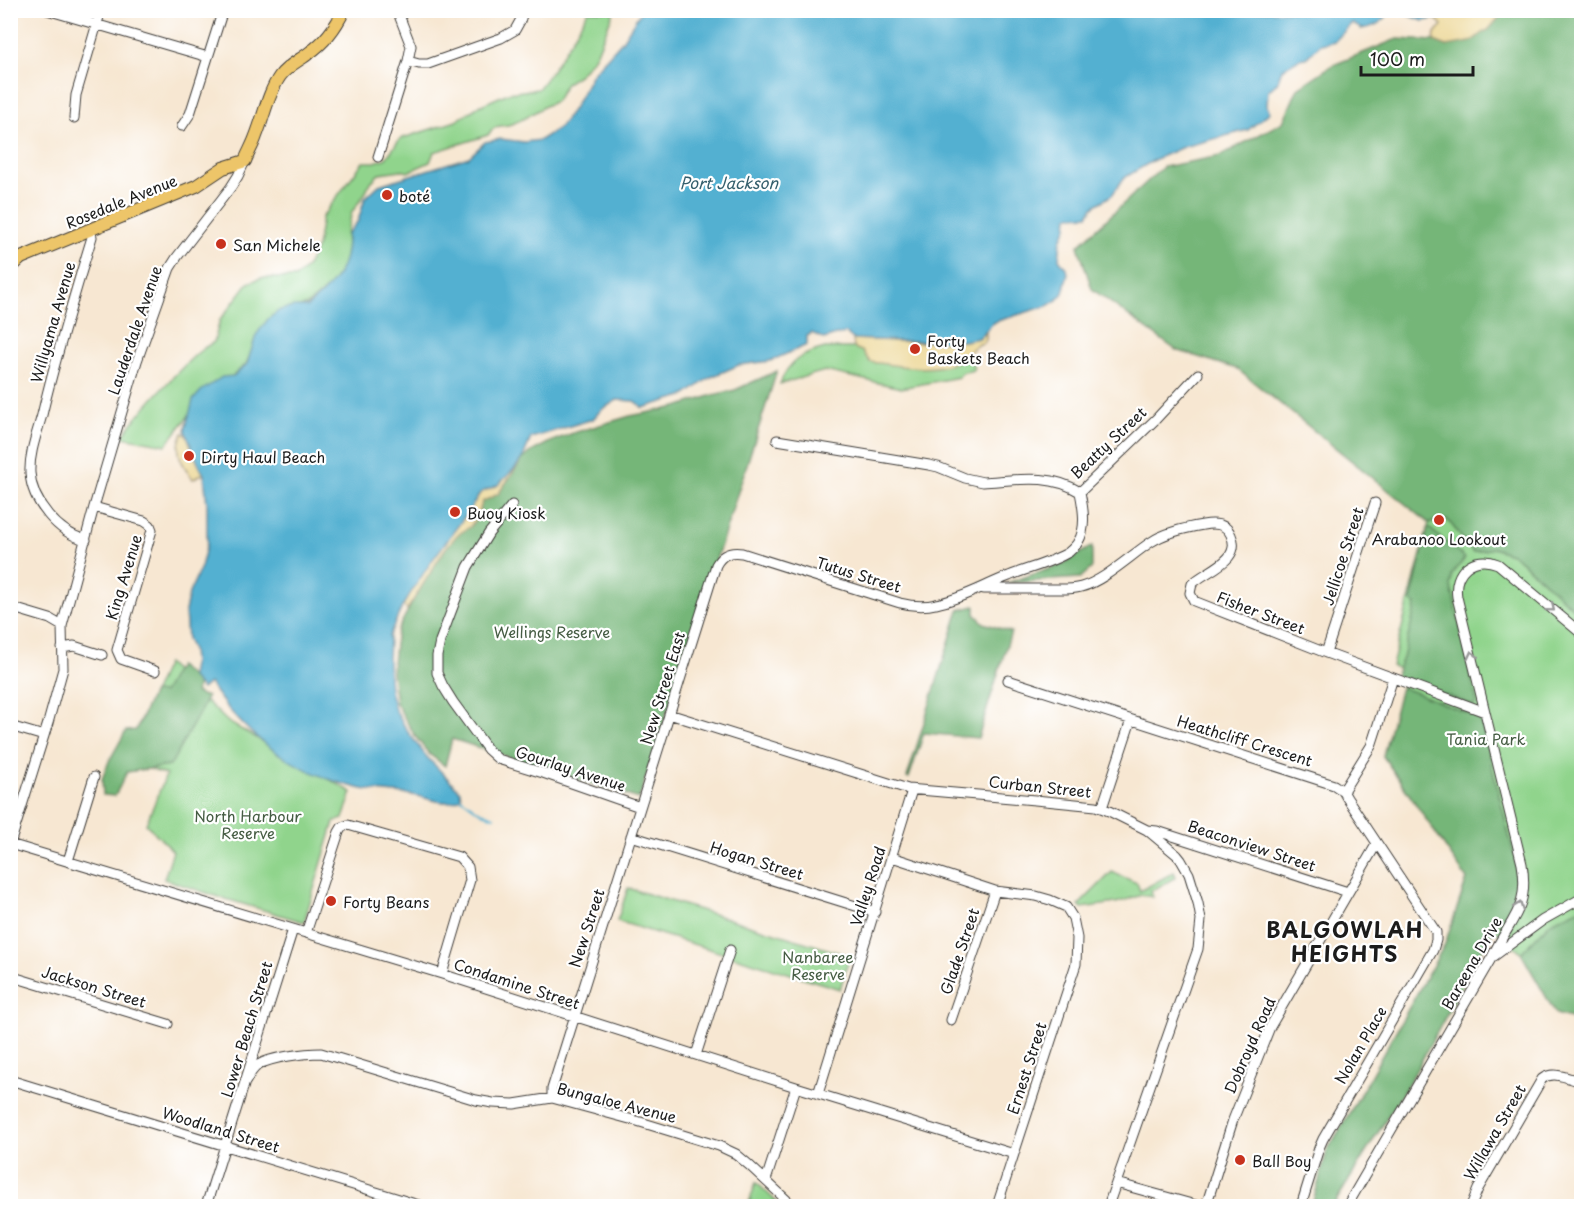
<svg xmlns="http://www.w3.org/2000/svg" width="1592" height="1217" font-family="'Playpen Sans',sans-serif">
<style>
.green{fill:#90d48c;stroke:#567854;stroke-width:1.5}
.forest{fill:#74b678;stroke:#48694a;stroke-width:1.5}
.sand{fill:#eeda9e;stroke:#857b5d;stroke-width:1.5}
.water{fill:#53b0d1;stroke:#386676;stroke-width:1.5}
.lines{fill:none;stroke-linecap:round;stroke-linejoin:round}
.stream{stroke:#53b0d1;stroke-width:2}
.minor-casing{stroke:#3d3a37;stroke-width:11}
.major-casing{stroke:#3d3a37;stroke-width:14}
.minor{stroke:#fff;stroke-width:9}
.major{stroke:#edc569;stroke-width:12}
.oneway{stroke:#999}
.poi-dot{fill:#c8321e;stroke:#fff;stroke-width:2}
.labels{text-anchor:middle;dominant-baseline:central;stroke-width:4.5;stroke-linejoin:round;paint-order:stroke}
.poi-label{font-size:15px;fill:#1c1c1c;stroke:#fff;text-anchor:start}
.street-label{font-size:15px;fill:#1c1c1c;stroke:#fff}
.park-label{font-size:15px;fill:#455c43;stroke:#fff}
.water-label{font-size:16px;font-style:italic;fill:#355f6d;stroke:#fff}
.district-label{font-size:21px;font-weight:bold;letter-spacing:1.5px;fill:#1c1c1c;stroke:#fff}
</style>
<rect width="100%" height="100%" fill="#fff"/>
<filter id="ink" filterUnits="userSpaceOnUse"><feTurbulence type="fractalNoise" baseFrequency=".0167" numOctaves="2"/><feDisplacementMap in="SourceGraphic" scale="12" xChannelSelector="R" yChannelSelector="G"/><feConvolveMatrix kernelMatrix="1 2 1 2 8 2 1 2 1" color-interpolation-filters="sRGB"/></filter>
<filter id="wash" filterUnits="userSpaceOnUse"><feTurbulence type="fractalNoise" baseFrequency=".008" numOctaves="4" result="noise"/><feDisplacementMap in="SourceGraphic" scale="24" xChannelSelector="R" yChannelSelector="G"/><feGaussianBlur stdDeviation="1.35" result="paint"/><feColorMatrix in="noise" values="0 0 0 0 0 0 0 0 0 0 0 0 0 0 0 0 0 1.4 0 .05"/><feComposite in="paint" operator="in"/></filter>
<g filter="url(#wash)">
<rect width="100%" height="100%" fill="#f7e7d2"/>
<path class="green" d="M588,11H614L596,55L580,74L566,83L556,101C539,107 526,121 508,125C497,127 495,125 488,135L434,152L430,162L408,172L401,170L380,173L369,184L366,192L352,212L346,235L348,252L345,265L331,285L307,305L277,313L262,328L246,364L190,414L166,445L122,437C138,414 155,396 174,376C187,363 198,350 214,342L220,320L248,283L261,278H295L306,268L317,247L322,217L363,162H375L386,158L400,139L456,121L479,106L508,93L538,89C558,64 573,38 588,11Z
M825,348H854L862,351L961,360L968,354H970L974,370L961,373L959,377L901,388L825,371L780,384C788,360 803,354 825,348Z
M1448,520L1473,552L1493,548L1514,555L1581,615V908L1551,922L1521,953L1494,929L1414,1074L1333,1206H1312L1327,1151L1353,1107L1445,944L1467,879L1383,756L1406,672L1392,666L1429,523Z
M167,663L228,722L352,792L343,819L334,822L304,922L219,897L164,879L173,851L146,824L166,775L123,759Z
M1112,872L1137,883L1140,891L1174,872L1176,877L1151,891L1153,897L1142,895L1116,903L1082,908L1079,905Z
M628,888L850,956L840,989L617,921Z
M756,1182L779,1204L777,1206H748Z"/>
<path class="forest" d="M1505,11H1581V615L1514,555L1493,548L1473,552L1448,520L1429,523L1237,369L1176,350L1092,289L1078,246L1163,167L1220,156L1283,122L1298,88L1331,66L1397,39L1434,41L1447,46L1489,29Z
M777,371L639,799L452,739L445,766L429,754L415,736L396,703L392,672L395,644L397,631L419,590L445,549L482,502L498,494L522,460L531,452L550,442L573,433L630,416L677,407L713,395L735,390Z
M1428,527L1465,558L1452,575L1451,586L1477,703L1474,706L1395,676L1403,658L1416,604L1411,601Z
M1092,546V568L1080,578L1007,583L1061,565Z
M975,606V614L984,623L1011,632L978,738L924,733L909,778L907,777L959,610Z
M178,666L198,682L196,693L207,697L202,708L170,766L127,772L115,796L103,795L102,779L109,761L126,731L136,730L153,692L163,693Z
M1401,687L1480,718L1515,859L1519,890L1505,916L1494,928L1414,1074L1333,1206H1312L1327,1151L1353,1107L1445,944L1467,879L1383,756Z
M1581,908V1021L1556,1014L1521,953L1551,922Z"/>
<path class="sand" d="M1455,11H1505L1489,29L1470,42L1447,46L1434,41L1435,34L1442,25L1436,19L1444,17Z
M986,331V339L984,343C973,344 968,356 958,361C931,374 899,365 870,362L862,351L854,348L853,339L922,342L979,338Z
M183,433L188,436L205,474L197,476L196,478L193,479C182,464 173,452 183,433Z
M518,457L522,460L498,494L482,502L479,514L470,527L457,535L445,549L407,610L403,605L447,523Z"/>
<path class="water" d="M641,11H1455L1444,17L1423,21L1403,13H1389C1381,24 1374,27 1361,29L1352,23L1335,41L1321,44L1306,58L1299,59L1282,69L1277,83L1268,91L1267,106L1270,112L1248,130L1183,147L1154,160L1124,178L1112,195L1093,207L1088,215L1068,216L1067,227L1061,240L1059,259L1066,268L1068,273L1063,293L1057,300L1047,306L994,322L979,338L964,341H900L853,339L846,333L836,335L824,339L812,333L807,336V345L770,361L739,365L709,378L686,395L643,408L634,401L617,400L601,410L593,419L531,438L523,457L516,467L498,485L480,493L469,511L431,562L403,605L389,636L388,663L390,690L395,710L408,732L426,756L460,791L461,798C448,808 427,797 412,795C396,793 379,792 362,789C313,778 268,753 234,715C224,705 217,694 209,683L202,689L191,677L193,663L192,650L187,639L185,611L189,593L201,567L207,543V504L204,475L197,461L185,430L193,400L201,391L222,377L233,376L247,364L256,335L268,319L280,310L294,307H307C333,284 348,271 347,234L358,221L365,198L379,185L469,157L485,142L501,139L524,142L540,140L559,128L573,109L592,74L622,41Z"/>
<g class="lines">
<path class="stream" d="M461,798L479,811L494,817"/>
</g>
</g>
<g filter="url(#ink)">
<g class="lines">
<g class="minor-casing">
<path id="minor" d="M47,10L208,57
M10,14L14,10
M408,61L419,64H428L501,38L515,30L520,21L522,15L521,10
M74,118L76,95L101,10
M182,126L190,114L223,10
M378,157L408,61L411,46L397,10
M777,440L929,465L938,467L965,478L983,482C1017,480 1050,473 1080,492L1156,419L1198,374
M512,505L489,533L468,567L440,641L437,656V673L443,686L453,702L488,750L498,759L543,773L640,807
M94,507L144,521L150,525L152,530L117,650L121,659L155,671
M86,540C58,533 32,502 30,473C29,454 37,433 42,415C56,355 74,296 92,237L90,230
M984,589C1006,589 1027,589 1049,589C1060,589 1071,590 1081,587C1104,581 1131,555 1151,542C1166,532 1185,528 1203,525C1214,523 1226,523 1231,535C1243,561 1206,570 1192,584L1190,593L1194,601L1326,653L1485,712
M10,607L50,619L62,626
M62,648L74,646L102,655
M1326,653L1375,503
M1008,680L1334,785L1343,791L1347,798L1436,932V940L1433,950L1323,1139L1319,1148L1301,1206
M669,714L908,789L1035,800L1096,806L1109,811L1147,830L1177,855L1181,860L1189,874L1198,903L1201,920L1198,949L1108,1206
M10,726L44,736
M1343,791L1371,746L1393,678
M1102,808L1131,720
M1147,830L1157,831L1348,892
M631,836L875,912
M10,844L442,974L796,1087L1014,1154
M10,844L48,723L63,669L62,626L94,507L137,361L164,285L170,268L177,257L231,187L238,176L245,161
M892,857L995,891L1036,896L1050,900L1066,907L1073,918L1077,938L1076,964L997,1206
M68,861L94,777
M306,933L339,832L342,827L348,825L459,857L468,867L470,880L442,974
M1494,956L1543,920L1582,898
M10,976L168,1024
M951,1020L995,891
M696,1055L730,950
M10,1080L422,1206
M246,1081C249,1075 253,1069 258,1065C271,1057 306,1053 321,1053L476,1100L493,1103L514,1104L552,1098L637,1121L719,1146L736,1154L749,1165L793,1206
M818,1094L912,790
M552,1098V1089L716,565C722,554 730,551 742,553L900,603C912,606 924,607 936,604C962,599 985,585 1009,576C1028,568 1051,563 1069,552C1072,549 1076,546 1078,542C1087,528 1083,507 1080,492
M766,1180L796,1087
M1116,1183L1199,1206
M206,1206L293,929
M1206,1206L1233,1120L1270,1027L1377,843
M1347,1206L1492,957C1509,920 1530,910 1522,864L1457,597C1453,571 1473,554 1498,564L1582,634
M1471,1206L1478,1189L1542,1079C1554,1070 1569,1079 1582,1082"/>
</g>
<g class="major-casing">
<path id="major" d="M10,268L21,258L196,186L223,168L245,161C248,153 253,145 256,136C264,116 268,93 280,76C287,66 300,60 309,53C325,42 336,27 344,10"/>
</g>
<use href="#minor" class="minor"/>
<use href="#major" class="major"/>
</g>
<defs><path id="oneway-chevron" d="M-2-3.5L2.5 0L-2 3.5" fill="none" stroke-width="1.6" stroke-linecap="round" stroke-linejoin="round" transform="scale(1.5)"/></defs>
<g class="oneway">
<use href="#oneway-chevron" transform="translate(1551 608) rotate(40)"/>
<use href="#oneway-chevron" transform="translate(1472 655) rotate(-103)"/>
<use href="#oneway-chevron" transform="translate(1519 906) rotate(-69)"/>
</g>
</g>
<g class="poi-dot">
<circle cx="387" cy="195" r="6"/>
<circle cx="221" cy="244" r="6"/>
<circle cx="915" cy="349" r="6"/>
<circle cx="189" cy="456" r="6"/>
<circle cx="455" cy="512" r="6"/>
<circle cx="1439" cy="520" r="6"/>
<circle cx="331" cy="901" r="6"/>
<circle cx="1240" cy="1160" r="6"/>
</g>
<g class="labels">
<g class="poi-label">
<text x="399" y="195">boté</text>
<text x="233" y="244">San Michele</text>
<text x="927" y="340">Forty<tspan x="927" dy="17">Baskets Beach</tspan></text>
<text x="201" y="456">Dirty Haul Beach</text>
<text x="467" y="512">Buoy Kiosk</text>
<text x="1439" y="538" text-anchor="middle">Arabanoo Lookout</text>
<text x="343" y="901">Forty Beans</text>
<text x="1252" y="1160">Ball Boy</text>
</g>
<g class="street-label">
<text transform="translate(121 201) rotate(-22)">Rosedale Avenue</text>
<text transform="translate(52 322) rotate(-74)">Willyama Avenue</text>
<text transform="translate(134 330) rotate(-71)">Lauderdale Avenue</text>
<text transform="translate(1108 442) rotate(-43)">Beatty Street</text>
<text transform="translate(1342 556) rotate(-72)">Jellicoe Street</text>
<text transform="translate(859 574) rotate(17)">Tutus Street</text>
<text transform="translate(123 577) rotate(-73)">King Avenue</text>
<text transform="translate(1261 612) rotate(21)">Fisher Street</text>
<text transform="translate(662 688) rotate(-73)">New Street East</text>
<text transform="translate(1245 740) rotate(17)">Heathcliff Crescent</text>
<text transform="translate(571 768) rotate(18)">Gourlay Avenue</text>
<text transform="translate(1040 786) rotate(6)">Curban Street</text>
<text transform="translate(1252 845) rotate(18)">Beaconview Street</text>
<text transform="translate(757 860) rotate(17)">Hogan Street</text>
<text transform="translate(867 886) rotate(-72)">Valley Road</text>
<text transform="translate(586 928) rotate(-72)">New Street</text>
<text transform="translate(959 951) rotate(-71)">Glade Street</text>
<text transform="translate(1471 963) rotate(-60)">Bareena Drive</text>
<text transform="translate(517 983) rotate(18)">Condamine Street</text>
<text transform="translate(94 986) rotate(17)">Jackson Street</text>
<text transform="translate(246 1029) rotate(-73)">Lower Beach Street</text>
<text transform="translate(1249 1045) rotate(-66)">Dobroyd Road</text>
<text transform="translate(1360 1045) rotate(-60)">Nolan Place</text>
<text transform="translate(1026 1068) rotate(-72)">Ernest Street</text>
<text transform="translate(617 1102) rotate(14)">Bungaloe Avenue</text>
<text transform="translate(221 1129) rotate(17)">Woodland Street</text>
<text transform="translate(1494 1132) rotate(-60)">Willawa Street</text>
</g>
<g class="park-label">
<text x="552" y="631">Wellings Reserve</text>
<text x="1486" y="738">Tania Park</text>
<text x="248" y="815">North Harbour<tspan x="248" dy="17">Reserve</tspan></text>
<text x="818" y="956">Nanbaree<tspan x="818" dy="17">Reserve</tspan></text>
</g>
<g class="water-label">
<text x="729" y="182">Port Jackson</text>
</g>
<g class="district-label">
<text x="1345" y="929">BALGOWLAH<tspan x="1345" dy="24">HEIGHTS</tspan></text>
</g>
</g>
<rect width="1592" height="1217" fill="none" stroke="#fff" stroke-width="36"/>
<path d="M1361 66v9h112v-9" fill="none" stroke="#1c1c1c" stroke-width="3"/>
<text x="1370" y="66" font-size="18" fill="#1c1c1c" stroke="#ffffff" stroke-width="4.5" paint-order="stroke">100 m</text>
</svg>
